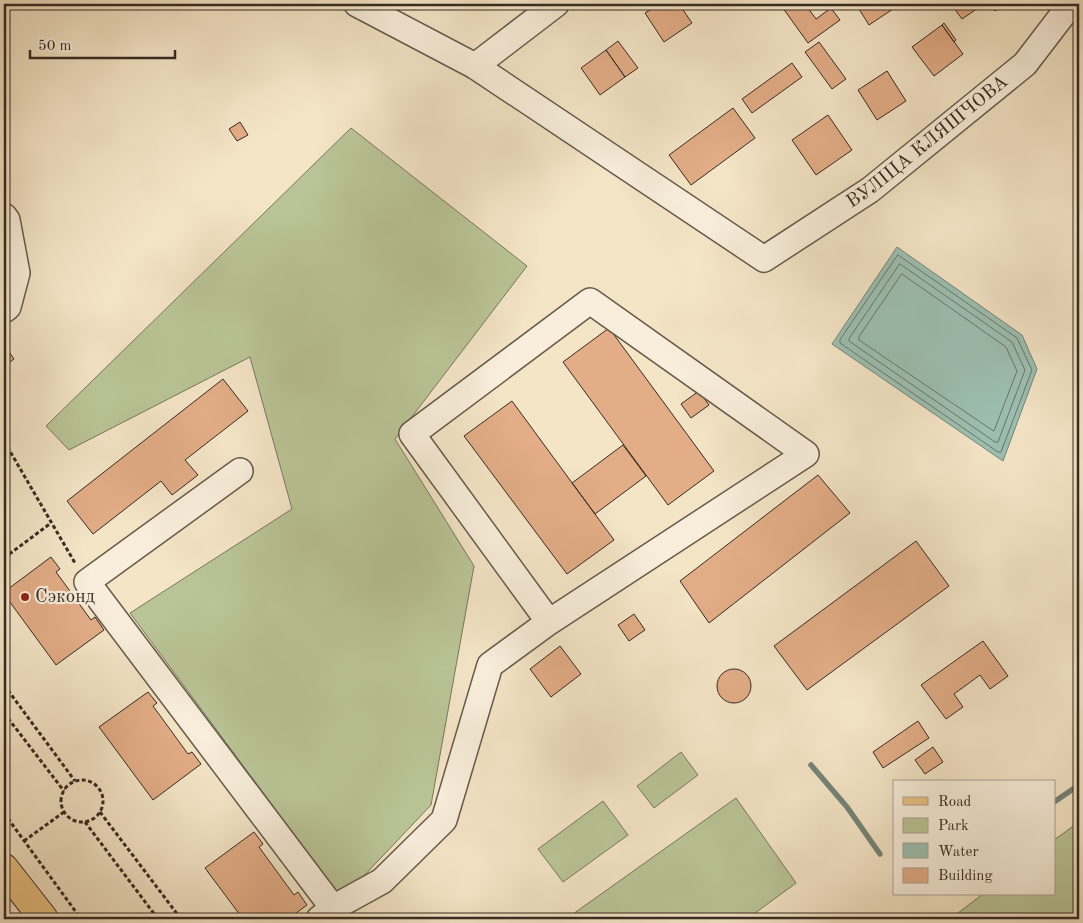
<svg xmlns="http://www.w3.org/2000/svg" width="1083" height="923" font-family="'Old Standard TT',serif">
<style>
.green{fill:#bac597;stroke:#78785c}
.water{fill:#9cbfb1;stroke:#748478}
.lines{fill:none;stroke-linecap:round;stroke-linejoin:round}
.shore{stroke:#6a756a;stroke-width:1}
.stream{stroke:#748478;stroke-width:5.5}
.building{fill:#e2ad87;stroke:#372b22}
.minor-casing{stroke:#665a4b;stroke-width:28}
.major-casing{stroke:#372b22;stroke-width:30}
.path{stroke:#372b22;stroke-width:3;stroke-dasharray:4 2.5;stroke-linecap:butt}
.minor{stroke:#f8eedb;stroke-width:25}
.major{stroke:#eac284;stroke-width:28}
.poi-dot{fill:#8f2418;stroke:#f8eedb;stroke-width:2}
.labels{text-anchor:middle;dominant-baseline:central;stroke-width:4.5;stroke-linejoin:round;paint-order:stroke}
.street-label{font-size:19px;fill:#372b22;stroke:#f8eedb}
.poi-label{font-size:19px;fill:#372b22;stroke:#f8eedb;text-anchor:start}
</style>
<rect width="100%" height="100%" fill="#f4e5c7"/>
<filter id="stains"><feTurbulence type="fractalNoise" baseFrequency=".004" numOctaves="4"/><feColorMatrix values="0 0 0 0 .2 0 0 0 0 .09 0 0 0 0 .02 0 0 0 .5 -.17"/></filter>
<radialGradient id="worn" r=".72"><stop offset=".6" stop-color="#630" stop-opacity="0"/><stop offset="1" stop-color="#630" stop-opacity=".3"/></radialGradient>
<path class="green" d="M351,128L527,266L395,439L474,566L431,805L342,899L130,613L292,509L250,357L69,450L46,426Z
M681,752L698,775L654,808L637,786Z
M736,798L796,883L747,919H566Z
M603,801L628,835L563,882L538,849Z
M1079,822V919H950L983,894H1054V840Z"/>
<path class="water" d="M897,247L1022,335L1037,369L1003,461L832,344Z"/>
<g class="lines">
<path class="shore" d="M898,255L1017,338L1032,370L1001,452H998L840,343V340Z
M900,264L1012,342L1025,370L998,442H995L849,341V339Z
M902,274L1006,347L1017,371L994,431L992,430L859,340V337Z"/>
<path class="stream" d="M811,765L847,807L880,854
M1054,802L1079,785"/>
</g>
<path class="building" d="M660,4H679L692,23L664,42L645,13Z
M780,4H805L816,19L831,8L840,20L808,43Z
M867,4H898L899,5L869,25L859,9Z
M951,4H979L981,6L962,19Z
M990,4H1005L995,11Z
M944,23L956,40L954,42L942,25Z
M942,25L963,54L934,76L912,47Z
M618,41L638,68L625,77L606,50Z
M819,42L846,79L832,89L805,52Z
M606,50L625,77L600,95L581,68Z
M792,63L802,77L752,113L742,99Z
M887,71L906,101L877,120L858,90Z
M733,108L755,138L691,185L669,155Z
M828,115L852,150L816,175L792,140Z
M240,122L248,135L237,141L229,129Z
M609,328L714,471L668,505L563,362Z
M7,349L14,359L6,365L4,363V351Z
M223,379L248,411L185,460L198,475L172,495L161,481L93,534L67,501Z
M699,391L709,405L691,418L681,404Z
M512,401L614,540L567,574L464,436Z
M623,445L646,476L595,514L572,483Z
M818,475L850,513L709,623L680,581Z
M916,541L949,586L807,690L774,646Z
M51,557L60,569L56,572L91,620L95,617L104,630L56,665L4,594V592Z
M634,614L645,630L629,641L618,625Z
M983,641L1008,676L990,689L980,675L954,694L963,707L946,719L921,685Z
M560,646L581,674L551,697L530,669Z
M717 686a17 17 0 1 1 34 0a17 17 0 1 1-34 0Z
M148,692L157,703L153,706L188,754L192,752L201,764L153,800L99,727Z
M918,721L929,738L883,768L873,752Z
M933,747L943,762L925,774L915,760Z
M254,832L263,844L259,847L294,895L298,892L307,905L288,919H243L205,868Z"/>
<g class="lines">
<g class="minor-casing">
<g id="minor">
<path id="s1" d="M357,4L475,66L764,259L870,190L1025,64L1071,4"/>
<path d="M475,66L556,4"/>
<path d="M4,216L7,220L17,273L8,307L4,310"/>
<path d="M240,471L87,582L333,908"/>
<path d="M319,919L333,908L382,881L444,820L490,665L549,622L806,454L590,301L412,434L549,622"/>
</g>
</g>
<g class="major-casing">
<path id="major" d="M4,868L44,919"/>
</g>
<path class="path" d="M4,441L75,563
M4,558L51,523
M4,685L75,781
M4,713L64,791
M61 801a21 21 0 1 1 42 0a21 21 0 1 1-42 0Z
M100,812L181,919
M4,813L81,919
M85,822L158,919
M24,841L64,812"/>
<use href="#minor" class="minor"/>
<use href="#major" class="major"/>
</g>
<circle class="poi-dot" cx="25" cy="597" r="5"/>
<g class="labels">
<g class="street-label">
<text stroke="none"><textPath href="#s1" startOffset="682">ВУЛІЦА КЛЯШЧОВА</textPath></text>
</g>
<g class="poi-label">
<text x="35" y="597">Сэконд</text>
</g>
</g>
<rect width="1083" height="923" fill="none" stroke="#f4e5c7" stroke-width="20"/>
<rect x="5" y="5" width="1073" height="913" fill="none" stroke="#372b22" stroke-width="2.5"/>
<rect x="10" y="10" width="1063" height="903" fill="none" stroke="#372b22"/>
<rect x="893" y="780" width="162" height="115" fill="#f8eedb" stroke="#aba091"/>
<rect x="903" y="797" width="25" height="8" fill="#eac284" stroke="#aba091"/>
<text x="938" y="806" font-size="15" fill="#372b22">Road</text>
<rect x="903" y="818" width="25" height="15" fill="#bac597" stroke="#aba091"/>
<text x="938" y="830" font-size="15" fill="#372b22">Park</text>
<rect x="903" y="843" width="25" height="15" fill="#9cbfb1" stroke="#aba091"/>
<text x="938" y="856" font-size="15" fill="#372b22">Water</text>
<rect x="903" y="868" width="25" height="15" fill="#e2ad87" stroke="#aba091"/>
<text x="938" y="880" font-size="15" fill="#372b22">Building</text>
<path d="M30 50v8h145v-8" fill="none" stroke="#372b22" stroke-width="2.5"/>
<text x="38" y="50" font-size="15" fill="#372b22" stroke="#f8eedb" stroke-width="4" paint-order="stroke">50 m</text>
<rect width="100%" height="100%" filter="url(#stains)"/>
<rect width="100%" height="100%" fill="url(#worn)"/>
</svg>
